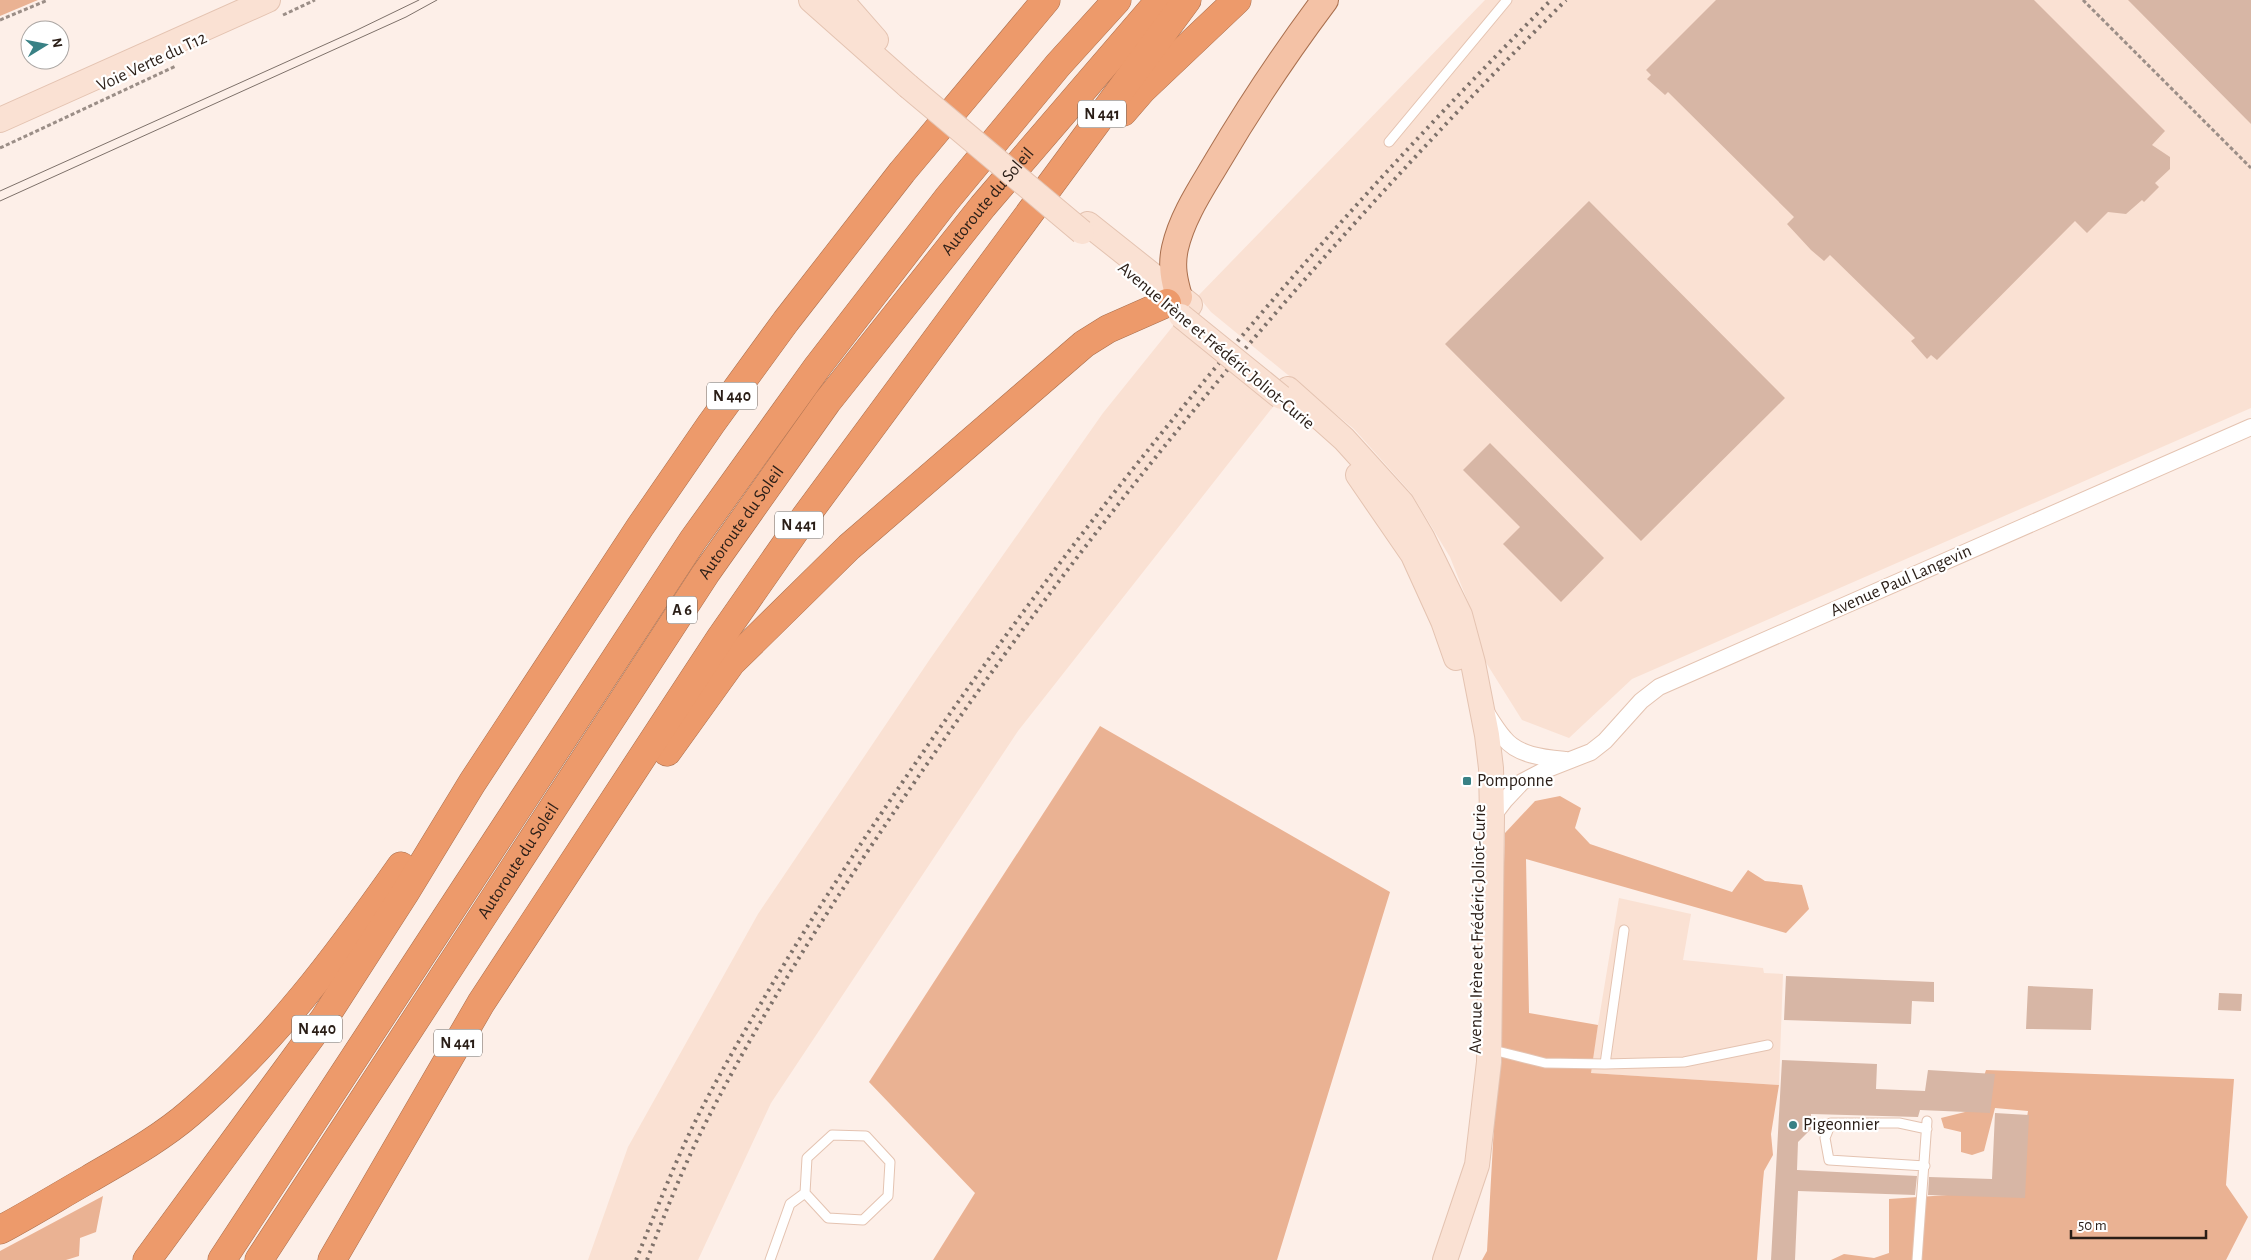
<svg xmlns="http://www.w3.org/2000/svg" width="2251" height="1260" font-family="'Alegreya Sans',sans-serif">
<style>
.built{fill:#fae1d3}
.green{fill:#eab293}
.building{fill:#d7b6a5}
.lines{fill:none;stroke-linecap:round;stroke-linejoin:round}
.service-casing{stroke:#e4c3b1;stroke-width:11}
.minor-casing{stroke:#e4c3b1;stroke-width:18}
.secondary-casing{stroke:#e4c3b1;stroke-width:26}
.primary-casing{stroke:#a96f4e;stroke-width:28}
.motorway-casing{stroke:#a96f4e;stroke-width:29}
.path{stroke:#9b8e87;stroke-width:3;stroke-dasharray:4 2.5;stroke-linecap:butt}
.service{stroke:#fff;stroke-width:9}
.minor{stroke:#fff;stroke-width:16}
.secondary{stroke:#fae1d3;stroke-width:24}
.primary{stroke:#f4c2a6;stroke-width:26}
.motorway{stroke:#ed9a6b;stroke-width:28}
.tram{stroke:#7e716a;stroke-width:1}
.rail{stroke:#7e716a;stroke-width:4;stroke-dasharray:2.5 5;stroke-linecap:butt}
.secondary-bridge-casing{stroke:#e4c3b1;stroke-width:26;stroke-linecap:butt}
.secondary-bridge{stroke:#fae1d3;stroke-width:24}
.poi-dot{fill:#398185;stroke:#fff;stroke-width:2}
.labels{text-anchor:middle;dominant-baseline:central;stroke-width:4.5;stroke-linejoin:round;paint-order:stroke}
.shield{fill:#fff;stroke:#6a625d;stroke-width:1}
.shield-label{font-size:16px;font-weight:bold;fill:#2a1e17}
.street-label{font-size:18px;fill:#2a1e17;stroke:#fff}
.poi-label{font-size:18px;fill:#2a1e17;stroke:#fff;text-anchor:start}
</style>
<rect width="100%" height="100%" fill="#fdefe8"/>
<path class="built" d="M1485,0H2251V408L1632,679L1569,738L1522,720L1485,661L1472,612L1450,557L1411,493L1354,429L1211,312L1198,296Z
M1173,326L1193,336L1276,403L1018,731L771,1103L698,1260H588L628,1147L758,914L930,659L1103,413Z
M1619,898L1691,914L1683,960L1763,968L1764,973L1783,974L1779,1085L1590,1073Z"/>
<path class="green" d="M0,0H38L0,16Z
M1100,726L1390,892L1277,1260H933L975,1193L869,1082Z
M1560,796L1581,808L1575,828L1590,844L1732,892L1748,870L1765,881L1802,885L1809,909L1786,933L1526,859L1529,1013L1598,1025L1591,1073L1779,1085L1771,1134L1773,1155L1764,1171L1763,1181L1757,1260H1482L1487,1251L1497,1072L1505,833L1535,801Z
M1986,1070L2234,1079L2226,1185L2248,1217L2226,1260H1831L1844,1254L1874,1258L1889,1253V1199L1977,1193L2020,1161L2028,1111L1995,1108L1984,1151L1972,1155L1961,1152V1132L1944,1128L1941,1118L1973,1110Z
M103,1196L96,1232L80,1238L79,1256L66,1260H0V1251Z"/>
<path class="building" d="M1716,0H2034L2165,131L2152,145L2170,157V169L2155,183L2159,187L2144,202L2142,200L2126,214L2108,212L2087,233L2075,221L1937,360L1931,355L1927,359L1911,341L1915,338L1830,255L1824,261L1811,250L1787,224L1794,217L1668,92L1665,95L1647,79L1651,75L1646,70Z
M2128,0H2251V124Z
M1589,201L1785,398L1641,541L1445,344Z
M1490,443L1604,558L1561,602L1503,544L1520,527L1463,470Z
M1786,976L1934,982V1002L1912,1001L1911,1024L1784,1020Z
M2028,986L2093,989L2091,1030L2026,1029Z
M2219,993L2242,994L2241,1011L2218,1010Z
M1782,1060L1877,1064L1876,1089L1925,1091L1928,1070L1995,1074L1990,1113L1920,1110L1918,1117L1811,1114V1129L1798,1142L1797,1170L1917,1176L1915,1195L1798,1191L1795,1260H1771Z
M1995,1113L2029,1115L2025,1198L1928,1195L1929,1177L1992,1179Z"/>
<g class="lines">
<g class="service-casing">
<path id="service" d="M1389,142L1507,0
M1489,1049L1545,1063L1605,1064L1684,1062L1768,1045
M1605,1064L1624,930
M832,1135L866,1136L890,1162L888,1196L863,1220L828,1218L805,1193L807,1158Z
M1925,1166L1829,1160L1825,1138L1831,1123H1899L1927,1129
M770,1260L790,1204L805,1193
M1917,1260L1927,1121"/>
</g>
<g class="minor-casing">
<path id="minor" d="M1486,712C1491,720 1497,730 1504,738C1518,756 1546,758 1566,760
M1492,817L1505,800L1522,782L1545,770L1591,752L1605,741L1641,701L1659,687L2251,427"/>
</g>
<g class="secondary-casing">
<path id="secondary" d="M811,0L908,86
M841,0L876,40
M0,120L268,0
M1088,224L1190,305
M1288,389L1344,439L1402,503L1422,537L1460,615L1473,663L1487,735L1491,768L1492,817L1489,1062L1477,1165L1445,1260
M1358,475L1413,555L1443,621L1456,658"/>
</g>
<g class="primary-casing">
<path id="primary" d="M1179,297C1174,280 1171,266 1175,248C1182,217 1201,189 1217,162C1250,106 1286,52 1325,0"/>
</g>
<g class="motorway-casing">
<g id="motorway">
<path d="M1123,112L1142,90L1237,0"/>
<path d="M667,752L731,663L849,547L1084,344L1108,329L1167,303"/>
<path d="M0,1230C30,1214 59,1196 89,1179C123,1159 160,1139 190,1113C273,1043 339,954 401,866"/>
<path d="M147,1260L324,1019L405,893L472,783L640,527L711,424L786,321L902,172L1046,0"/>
<path d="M222,1260L693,540L818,366L947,199L1058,65L1117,0"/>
<path id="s1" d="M259,1260L706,573L827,402L983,206L1160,0"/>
<path d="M332,1260L481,1003L721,637L797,528L1187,0"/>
</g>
</g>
<path class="path" d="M2083,0L2251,168
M283,15L315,0
M0,20L48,0
M0,148L176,66"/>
<use href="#service" class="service"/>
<use href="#minor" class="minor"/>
<use href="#secondary" class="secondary"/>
<use href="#primary" class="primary"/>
<use href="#motorway" class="motorway"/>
<path class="tram" d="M0,191L355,31L419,0
M0,201L406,17L437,0"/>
<path class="rail" d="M636,1260C654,1216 671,1172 691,1130C712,1087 736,1046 760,1005C811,917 868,832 926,748C1111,480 1322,230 1551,0
M647,1260C664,1216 681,1172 702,1130C766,1003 844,884 925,767C1114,492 1330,237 1566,0"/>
<g class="secondary-bridge-casing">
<path id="secondary-bridge" d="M908,86L1082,232
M1181,316L1281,397"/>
</g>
<use href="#secondary-bridge" class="secondary-bridge"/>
</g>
<g class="poi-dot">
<rect x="1462" y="776" width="10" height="10" rx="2.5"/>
<circle cx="1793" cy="1125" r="5"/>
</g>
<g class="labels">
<g class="shield">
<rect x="1078" y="100.5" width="48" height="27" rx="4"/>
<rect x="707" y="382.5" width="50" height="27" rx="4"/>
<rect x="775" y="511.5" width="48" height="27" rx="4"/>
<rect x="667" y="596.5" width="30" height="27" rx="4"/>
<rect x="292" y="1015.5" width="50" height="27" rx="4"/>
<rect x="434" y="1029.5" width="48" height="27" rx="4"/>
</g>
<g class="shield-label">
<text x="1102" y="114">N 441</text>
<text x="732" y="396">N 440</text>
<text x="799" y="525">N 441</text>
<text x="682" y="610">A 6</text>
<text x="317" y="1029">N 440</text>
<text x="458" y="1043">N 441</text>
</g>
<g class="street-label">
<text transform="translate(152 62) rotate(-25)">Voie Verte du T12</text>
<text stroke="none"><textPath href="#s1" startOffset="1286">Autoroute du Soleil</textPath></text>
<text transform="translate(1216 346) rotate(40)">Avenue Irène et Frédéric Joliot-Curie</text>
<text stroke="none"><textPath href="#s1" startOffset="881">Autoroute du Soleil</textPath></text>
<text transform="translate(1901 581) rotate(-24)">Avenue Paul Langevin</text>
<text stroke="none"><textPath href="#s1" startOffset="476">Autoroute du Soleil</textPath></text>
<text transform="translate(1478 929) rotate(-89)">Avenue Irène et Frédéric Joliot-Curie</text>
</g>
<g class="poi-label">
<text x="1477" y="781">Pomponne</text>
<text x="1803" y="1125">Pigeonnier</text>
</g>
</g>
<g transform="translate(45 45) rotate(80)"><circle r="24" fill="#ffffff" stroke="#aaa5a2"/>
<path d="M0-4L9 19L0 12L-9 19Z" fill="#398185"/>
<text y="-8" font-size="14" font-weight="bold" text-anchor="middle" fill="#2a1e17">N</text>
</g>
<path d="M2071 1230v8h135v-8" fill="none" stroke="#2a1e17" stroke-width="2.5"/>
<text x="2078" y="1230" font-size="15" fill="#2a1e17" stroke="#ffffff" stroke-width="4" paint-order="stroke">50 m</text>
</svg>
